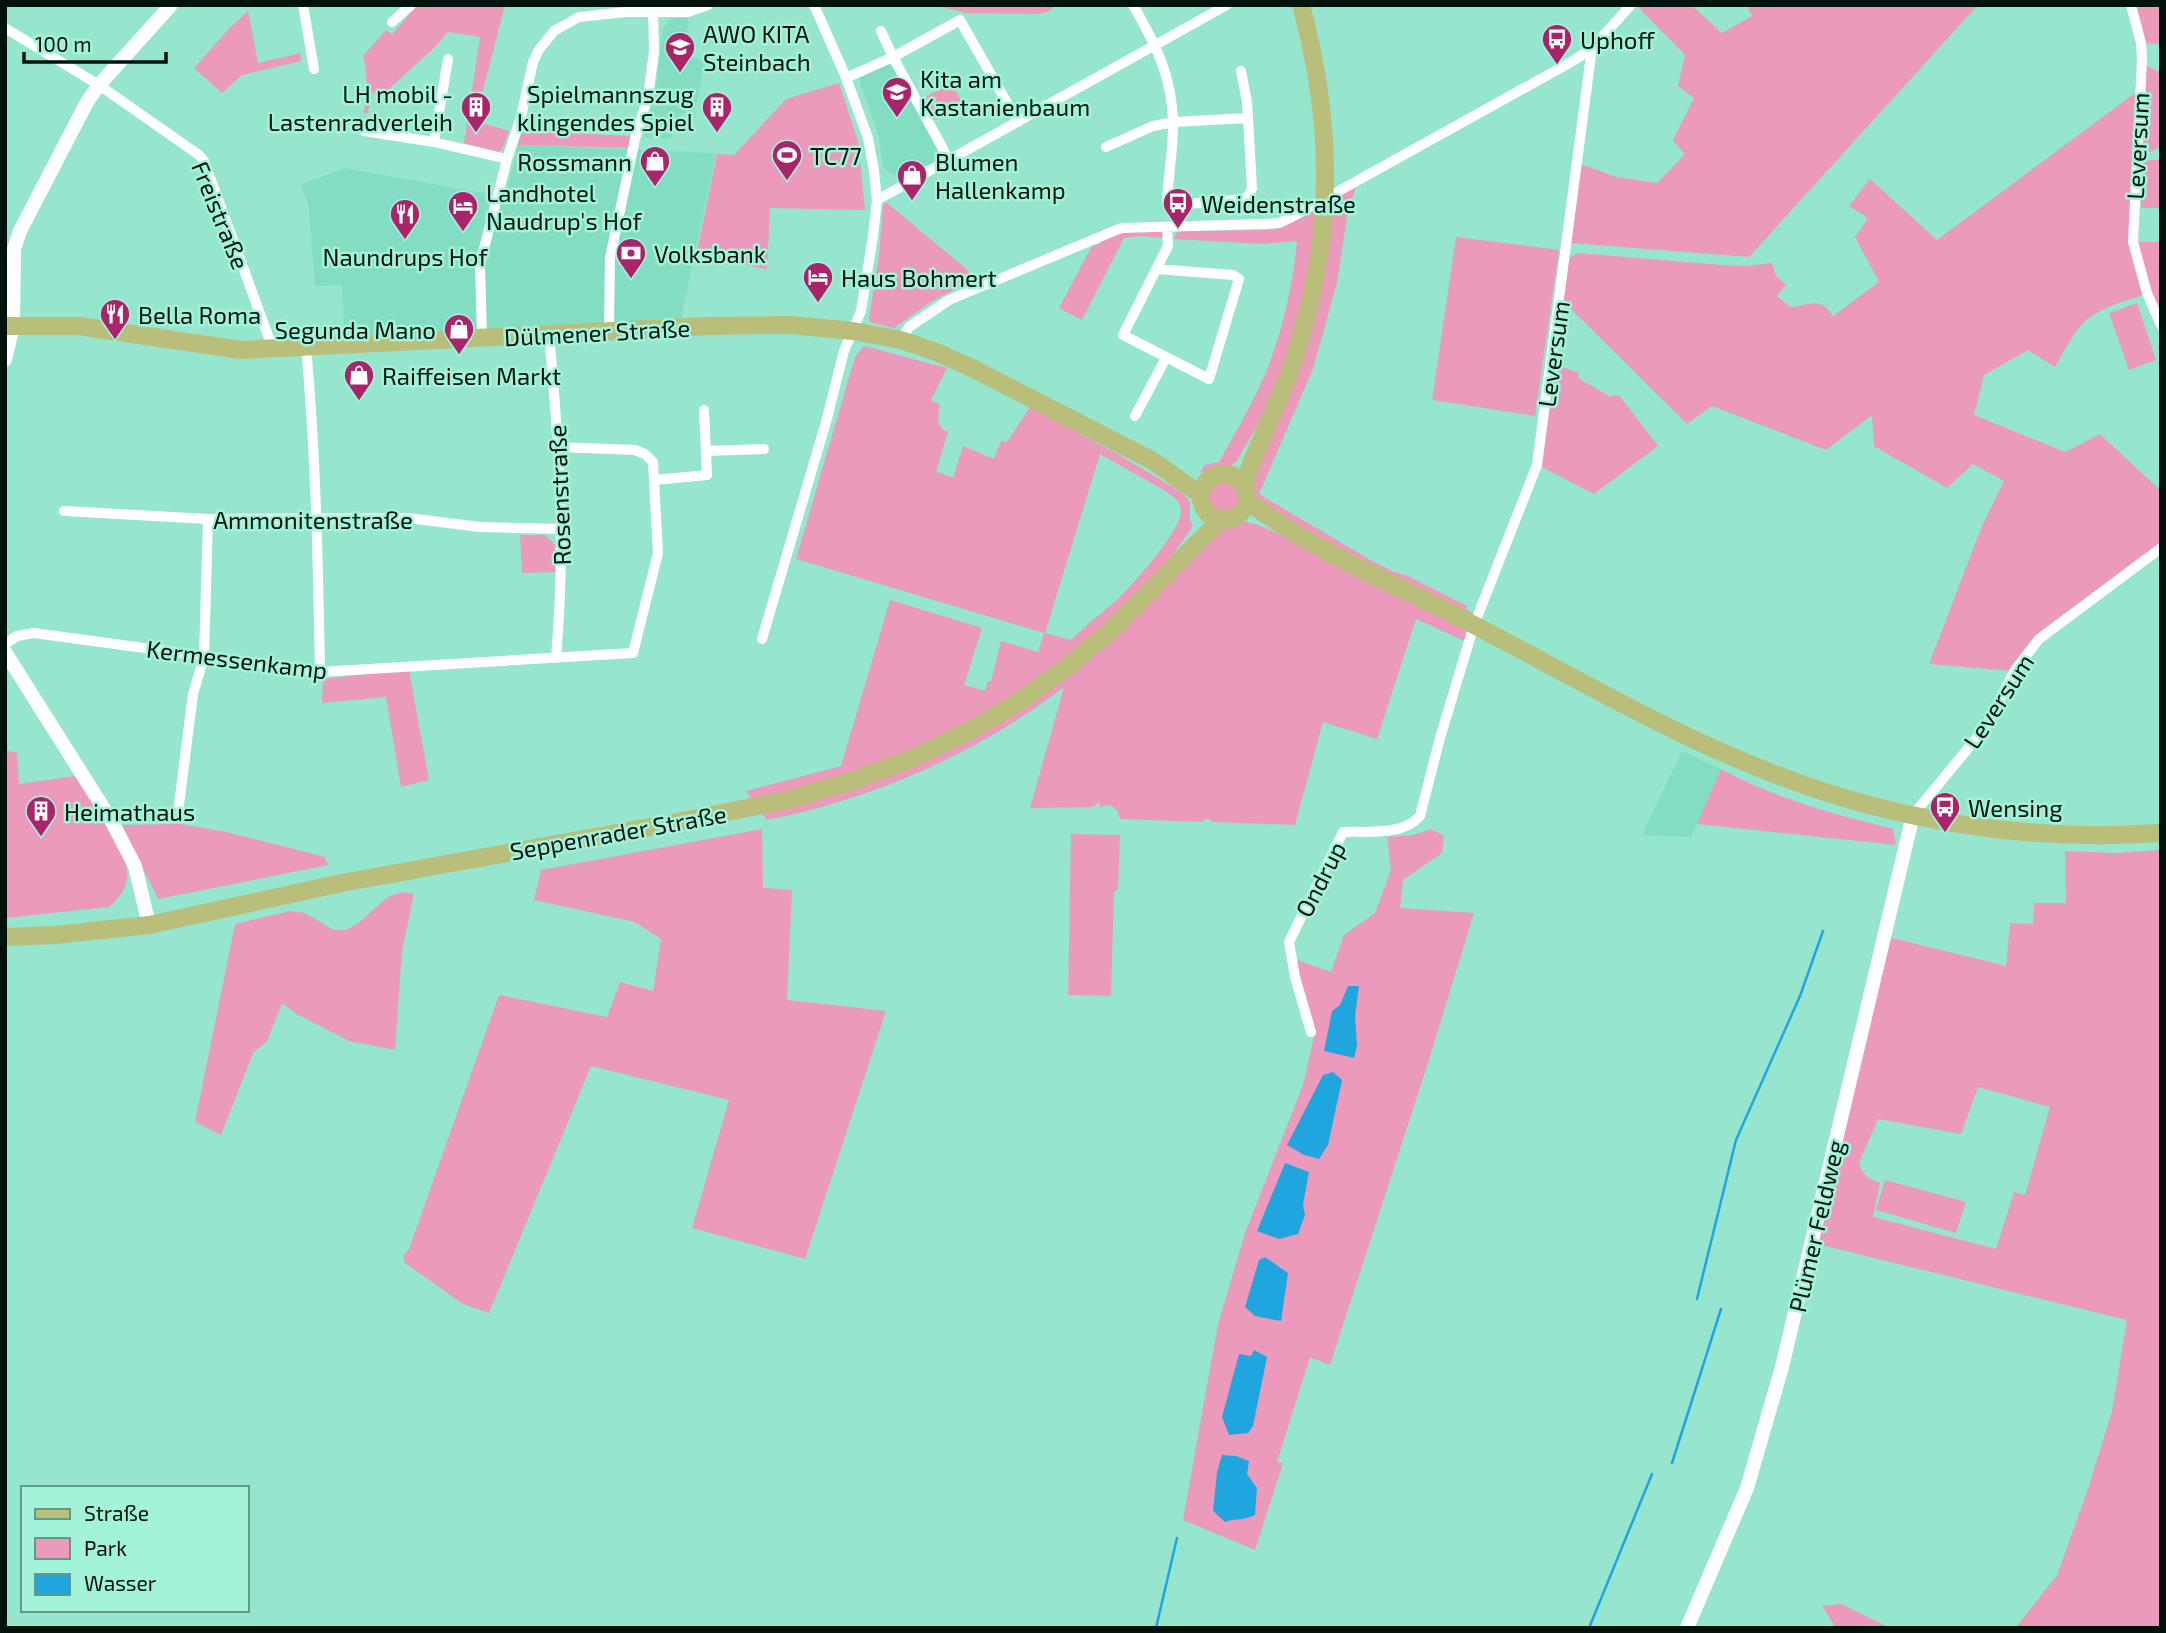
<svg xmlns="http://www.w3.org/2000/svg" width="2166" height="1633" font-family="'Exo 2',sans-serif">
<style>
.built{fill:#83ddc3}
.green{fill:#eb9abc;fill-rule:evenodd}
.water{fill:#20a6df}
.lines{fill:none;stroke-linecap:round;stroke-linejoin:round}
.stream{stroke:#20a6df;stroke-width:2.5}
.minor{stroke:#fff;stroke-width:10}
.tertiary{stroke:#fff;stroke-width:14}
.primary{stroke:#b9be7a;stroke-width:18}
.labels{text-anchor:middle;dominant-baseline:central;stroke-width:5;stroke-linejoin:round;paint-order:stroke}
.poi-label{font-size:24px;fill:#00120c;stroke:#a3f3db;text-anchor:start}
.street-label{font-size:24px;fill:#00120c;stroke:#a3f3db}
</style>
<rect width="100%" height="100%" fill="#96e5ce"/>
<path class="built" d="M676,18H688L687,54L705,63L695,110L687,111L680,116L670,139L644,137L657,80L663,29L669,20Z
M888,64L893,68L906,90L939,152L937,158L934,161L901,177L890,174L883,167L878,134L860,83V77Z
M518,145L716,153L681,319L345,336L342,285L315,286L309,207L301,185L344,168L505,197Z
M1682,751L1721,769L1697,824L1691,837L1642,835Z"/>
<path class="green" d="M417,5H505L475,121L509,131L502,150L498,152L464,143L480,37L448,32L434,48L380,97L371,92L368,113H364C366,93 369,75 363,56L386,30L392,35Z
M934,5H1055L1050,11L1039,14L966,13Z
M1636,5H1691L1722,33L1752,16L1747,5H1978L1749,257L1571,243L1581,164L1616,177L1657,183L1685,154L1673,140L1694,98L1678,86L1685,55Z
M2134,5H2161V44L2143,43Z
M248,11L258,63L297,54L300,52L301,61L242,75L222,93L194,68L229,29Z
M2146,65L2161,73V146L2138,158Z
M839,83L858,141L865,210L770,208L767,269L696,256L717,154L734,155L786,99Z
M951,83L963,104L932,121L920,100Z
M2135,93L2129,242L2145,294C2123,302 2093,309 2078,329C2069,341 2062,354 2055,367L2028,350L1984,375L1974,415L2065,452L2100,434L2161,491V545L2037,638L2012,671L1929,664L1982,526L2004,481L1973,464L1947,488L1874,446L1872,415L1826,450L1712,406L1687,424L1563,301L1569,258L1578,253L1721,265L1747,266L1772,263L1776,276L1786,285L1777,296L1790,307C1809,306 1819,295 1833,316L1879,282L1855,237L1868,218L1849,206L1870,179L1937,240Z
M522,131L632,136L628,148L518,145Z
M2143,160H2161V208H2141Z
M1356,186L1347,217L1337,283L1313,369L1259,494L1372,561L1394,572L1408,576L1467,606L1466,609L1474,614L1470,616L1320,541L1254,498L1250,486L1275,421L1331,200Z
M886,202L977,278L932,301L894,328L870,322L869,318L879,255L883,206Z
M1319,207L1298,328L1268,407L1236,462L1229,467L1200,473L1204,465L1219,462C1237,430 1256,398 1269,364C1284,325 1293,282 1297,241L1261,244L1174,239L1177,231L1271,230L1283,227Z
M1157,230L1164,233V238L1141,236L1124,238L1082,320L1059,308L1092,246L1100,244L1102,238L1134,231Z
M1456,237L1559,250L1535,416L1432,400Z
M2134,242H2161V320Z
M2137,303L2156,360L2129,370L2109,313Z
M864,346L947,368L931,400L940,405C938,417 935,427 948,432L936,471L953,478L963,446L994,459L1001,441L1007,442L1030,407L1121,456L1181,492L1190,502V521L1193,526L1170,559L1138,596L1061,665L983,716L893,760L753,802L746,791L841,766L890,600L982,628L964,685L985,691L988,681L991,682L1001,641L1038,652L1044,633L796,559L855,357ZM1100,454L1167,492C1173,496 1179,501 1181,508C1185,527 1134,583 1120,597C1104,612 1086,624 1071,640L1045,633Z
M1554,364L1579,373L1578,378L1609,396L1619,395L1658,446L1594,494L1540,466Z
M1207 497a17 17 0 1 1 34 0a17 17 0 1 1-34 0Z
M1245,522L1256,524L1299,543L1465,627L1467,642L1416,619L1377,739L1323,722L1295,825L1211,822V819H1204V822L1120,819L1117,810L1110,805L1100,807V802L1092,807L1030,808L1064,687C978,753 873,799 767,820L761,812L1003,718L1219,527Z
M520,535H545L555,545L556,572L522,573Z
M410,669V676L429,780L401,787L386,697L322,703L323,679Z
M5,750L17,753L19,784L75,776C89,797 132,856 127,879C125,891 118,899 109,907L5,918Z
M1721,769C1779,800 1829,813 1893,829L1896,845L1697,824Z
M180,824L226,832L325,857L328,865L158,899L122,825Z
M762,829L763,888L792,890L787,1000L886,1011L805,1259L692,1228L729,1100L591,1066L489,1313L463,1304L405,1263L403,1256L409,1249L499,995L607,1017L620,982L653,991L661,939L635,922L534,900L541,870Z
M1431,829L1444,836L1442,853L1403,880L1400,908L1474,913L1426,1069L1330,1365L1310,1357L1277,1462L1283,1463L1255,1550L1183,1520L1218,1324L1245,1233L1303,1085L1315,1033L1294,959L1331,972L1344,935L1375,913L1391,870L1387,837L1414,835Z
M1071,834L1120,835L1118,889L1114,892L1111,996L1068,995Z
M2161,850V1628H2020L2017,1626L2057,1575L2088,1489L2112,1411L2127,1320L1817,1244L1888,937L2006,966L2010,923L2033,924L2034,903H2066L2065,851L2115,853ZM1978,1087L2050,1107L2025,1195L2014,1192L1996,1249L1873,1217L1880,1183C1868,1179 1863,1175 1859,1163L1878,1119L1961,1134Z
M402,892L414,894L402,951L395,1050L349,1041L295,1013L282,1003L267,1041L253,1053L221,1135L195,1122L235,924L290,911L305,913L333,930H346L357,924L388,897Z
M1885,1180L1966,1202L1956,1233L1876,1210Z
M1841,1604L1890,1628H1836L1822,1606Z"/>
<path class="water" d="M1348,986H1359L1355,1016L1357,1046L1354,1058L1324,1051L1332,1011L1340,1005Z
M1333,1072L1342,1080L1328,1145L1319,1159L1304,1155L1287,1145L1323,1075Z
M1285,1163L1309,1172L1303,1205L1305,1215L1298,1234L1279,1239L1257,1231Z
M1265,1257L1288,1273L1281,1321L1255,1316L1245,1307L1259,1260Z
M1254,1350L1267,1357L1253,1426L1248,1433L1229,1435L1222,1417L1239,1354L1251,1356Z
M1222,1455L1236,1456L1249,1461L1247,1474L1257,1488L1255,1515C1244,1521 1236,1518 1225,1522L1213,1511L1217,1472Z"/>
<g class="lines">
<path class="stream" d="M1697,1299L1736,1140L1800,996L1823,931
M1672,1463L1721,1309
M1156,1628L1177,1538
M1589,1628L1652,1474"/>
<path class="minor" d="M303,5L314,69
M2131,5L2141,43L2142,60L2133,242L2147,293L2161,325
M392,22L411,5
M5,28L99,85L199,155L204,161L273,349
M881,31L893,57L949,160
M1241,71L1247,102L1248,118
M846,78L893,57L960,20L1018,122
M364,131L434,142L507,159
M434,142L448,59
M1106,147L1153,126L1174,122L1248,118L1252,188L1249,195L1244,199L1178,205L1167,202C1168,175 1174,147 1173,121C1172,76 1155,43 1133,5
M877,200L1227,5
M1157,269L1233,275L1239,279L1209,379L1123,335L1168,246L1167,227
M609,330L610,258L635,139L648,97L654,51L653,5
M549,334C559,443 566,547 556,657
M482,338L480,264L507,159L521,117L533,62L538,51L554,31L579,17L626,12H688L708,5
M901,340L909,327L949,300L1121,228L1263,224L1279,223L1292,217L1573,61L1592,48L1631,5
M306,347C316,456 318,563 320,672
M1135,416L1166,358
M706,451L764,449
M655,480L707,475L704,410
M64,511L208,519L408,518L480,527L562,529
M762,639L826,422L844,351L861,311L873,236L877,200L874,171L868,138L845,75L814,5
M5,644L17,636L34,633L320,672L633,653L658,553L653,462L645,454L635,450L559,447
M179,805L193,694L204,657L208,519
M1913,815L1985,728L2015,670L2039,639L2161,548
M1311,1032L1295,977L1289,942L1343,832C1368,831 1403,836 1420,816L1440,738L1474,625L1537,465L1592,48"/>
<path class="tertiary" d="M5,360L13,326L14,249L20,231L87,102L99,85L171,5
M5,652L111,820L135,866L149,925
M1687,1628L1747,1488L1782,1367L1913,815"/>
<path class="primary" d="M5,326H78L241,350L707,326L791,325L853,331L901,340L936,352L972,368L1153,461L1201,495
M1201 497a23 23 0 1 1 46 0a23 23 0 1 1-46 0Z
M1244,484C1258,441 1281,400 1295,356C1334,235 1334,127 1301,5
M1247,501C1313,551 1401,587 1474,625C1574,677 1672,735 1777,775C1897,822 2032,842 2161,833
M5,937L55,935L149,925L342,883L677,822L787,800L855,780L915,757L971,730L1020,701L1068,666L1108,633L1220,520"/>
</g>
<defs>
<g id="bus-pin" transform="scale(1.575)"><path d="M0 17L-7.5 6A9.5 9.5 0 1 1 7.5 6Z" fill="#aa246c" stroke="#a3f3db"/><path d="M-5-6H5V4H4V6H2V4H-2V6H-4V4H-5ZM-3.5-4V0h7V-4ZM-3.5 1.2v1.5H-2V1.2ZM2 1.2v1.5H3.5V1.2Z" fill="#fff"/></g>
<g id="school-pin" transform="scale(1.575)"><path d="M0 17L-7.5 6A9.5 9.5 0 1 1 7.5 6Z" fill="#aa246c" stroke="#a3f3db"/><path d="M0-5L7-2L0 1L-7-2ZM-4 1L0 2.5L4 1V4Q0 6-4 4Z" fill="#fff"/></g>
<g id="building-pin" transform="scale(1.575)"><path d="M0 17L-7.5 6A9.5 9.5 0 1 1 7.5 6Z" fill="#aa246c" stroke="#a3f3db"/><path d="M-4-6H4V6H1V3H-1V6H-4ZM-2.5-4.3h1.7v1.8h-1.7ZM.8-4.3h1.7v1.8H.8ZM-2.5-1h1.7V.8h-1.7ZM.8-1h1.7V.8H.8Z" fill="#fff"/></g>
<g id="stadium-pin" transform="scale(1.575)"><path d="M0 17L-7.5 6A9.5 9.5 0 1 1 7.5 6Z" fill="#aa246c" stroke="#a3f3db"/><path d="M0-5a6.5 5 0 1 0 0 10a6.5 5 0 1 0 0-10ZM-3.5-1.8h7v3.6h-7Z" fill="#fff"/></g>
<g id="shop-pin" transform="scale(1.575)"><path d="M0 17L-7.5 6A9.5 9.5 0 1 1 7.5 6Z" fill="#aa246c" stroke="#a3f3db"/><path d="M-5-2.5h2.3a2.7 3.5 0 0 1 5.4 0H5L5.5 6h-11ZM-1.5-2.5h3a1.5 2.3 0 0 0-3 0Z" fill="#fff"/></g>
<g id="hotel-pin" transform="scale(1.575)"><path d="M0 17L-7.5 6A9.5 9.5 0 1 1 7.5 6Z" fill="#aa246c" stroke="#a3f3db"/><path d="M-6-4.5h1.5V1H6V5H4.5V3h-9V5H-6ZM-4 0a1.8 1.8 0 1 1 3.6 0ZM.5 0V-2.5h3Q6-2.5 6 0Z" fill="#fff"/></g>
<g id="restaurant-pin" transform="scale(1.575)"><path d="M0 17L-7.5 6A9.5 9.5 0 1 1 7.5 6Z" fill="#aa246c" stroke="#a3f3db"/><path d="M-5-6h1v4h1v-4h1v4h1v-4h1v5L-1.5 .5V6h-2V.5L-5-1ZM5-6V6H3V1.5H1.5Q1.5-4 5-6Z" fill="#fff"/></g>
<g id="bank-pin" transform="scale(1.575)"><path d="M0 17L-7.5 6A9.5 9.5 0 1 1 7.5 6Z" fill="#aa246c" stroke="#a3f3db"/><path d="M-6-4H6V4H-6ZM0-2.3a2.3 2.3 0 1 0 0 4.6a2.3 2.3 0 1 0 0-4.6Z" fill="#fff"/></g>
</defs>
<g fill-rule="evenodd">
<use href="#bus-pin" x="1557" y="39"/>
<use href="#school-pin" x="680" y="47"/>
<use href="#school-pin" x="897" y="92"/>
<use href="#building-pin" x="476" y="107"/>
<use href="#building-pin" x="717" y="107"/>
<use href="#stadium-pin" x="787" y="155"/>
<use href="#shop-pin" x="655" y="161"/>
<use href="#shop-pin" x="912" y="175"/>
<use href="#bus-pin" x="1178" y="203"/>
<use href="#hotel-pin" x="463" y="206"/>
<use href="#restaurant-pin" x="405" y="214"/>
<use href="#bank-pin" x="631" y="253"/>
<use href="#hotel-pin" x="818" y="277"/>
<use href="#restaurant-pin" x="115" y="314"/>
<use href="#shop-pin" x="459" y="329"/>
<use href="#shop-pin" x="359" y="375"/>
<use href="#bus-pin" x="1945" y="807"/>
<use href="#building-pin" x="41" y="811"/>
</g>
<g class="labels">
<g class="poi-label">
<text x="703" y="33">AWO KITA<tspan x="703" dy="28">Steinbach</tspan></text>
<text x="1580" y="39">Uphoff</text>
<text x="920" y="78">Kita am<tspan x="920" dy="28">Kastanienbaum</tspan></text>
<text x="453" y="93" text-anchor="end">LH mobil -<tspan x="453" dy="28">Lastenradverleih</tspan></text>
<text x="694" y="93" text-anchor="end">Spielmannszug<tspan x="694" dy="28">klingendes Spiel</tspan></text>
<text x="810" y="155">TC77</text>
<text x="632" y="161" text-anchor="end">Rossmann</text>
<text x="935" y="161">Blumen<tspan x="935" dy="28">Hallenkamp</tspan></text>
<text x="486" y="192">Landhotel<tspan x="486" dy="28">Naudrup's Hof</tspan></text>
<text x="1201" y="203">Weidenstraße</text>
<text x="654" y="253">Volksbank</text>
<text x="405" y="256" text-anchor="middle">Naundrups Hof</text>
<text x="841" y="277">Haus Bohmert</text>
<text x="138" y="314">Bella Roma</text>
<text x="436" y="329" text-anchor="end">Segunda Mano</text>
<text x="382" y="375">Raiffeisen Markt</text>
<text x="1968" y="807">Wensing</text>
<text x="64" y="811">Heimathaus</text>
</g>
<g class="street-label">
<text transform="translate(2137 146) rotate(-87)">Leversum</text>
<text transform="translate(221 215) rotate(68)">Freistraße</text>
<text transform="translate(597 332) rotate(-3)">Dülmener Straße</text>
<text transform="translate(1553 354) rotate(-82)">Leversum</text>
<text transform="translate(559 495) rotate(-92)">Rosenstraße</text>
<text x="313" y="519">Ammonitenstraße</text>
<text transform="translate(237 659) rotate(7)">Kermessenkamp</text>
<text transform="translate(1998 701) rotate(-57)">Leversum</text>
<text transform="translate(618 832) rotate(-10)">Seppenrader Straße</text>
<text transform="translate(1320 879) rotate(-63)">Ondrup</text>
<text transform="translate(1816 1226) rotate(-77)">Plümer Feldweg</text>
</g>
</g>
<rect width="2166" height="1633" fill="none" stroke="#00120c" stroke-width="14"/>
<rect x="21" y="1486" width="228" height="126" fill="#a3f3db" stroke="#629988" stroke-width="2"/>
<rect x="35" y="1509" width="35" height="10" fill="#b9be7a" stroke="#629988" stroke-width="2"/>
<text x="84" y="1521" font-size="21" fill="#00120c">Straße</text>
<rect x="35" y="1538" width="35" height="21" fill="#eb9abc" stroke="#629988" stroke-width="2"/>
<text x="84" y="1556" font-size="21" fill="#00120c">Park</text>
<rect x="35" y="1574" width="35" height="21" fill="#20a6df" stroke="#629988" stroke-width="2"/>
<text x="84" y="1591" font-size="21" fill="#00120c">Wasser</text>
<path d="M24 52v10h142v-10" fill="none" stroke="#00120c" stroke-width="3.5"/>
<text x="35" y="52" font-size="21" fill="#00120c" stroke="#a3f3db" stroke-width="5" paint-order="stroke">100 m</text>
</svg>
